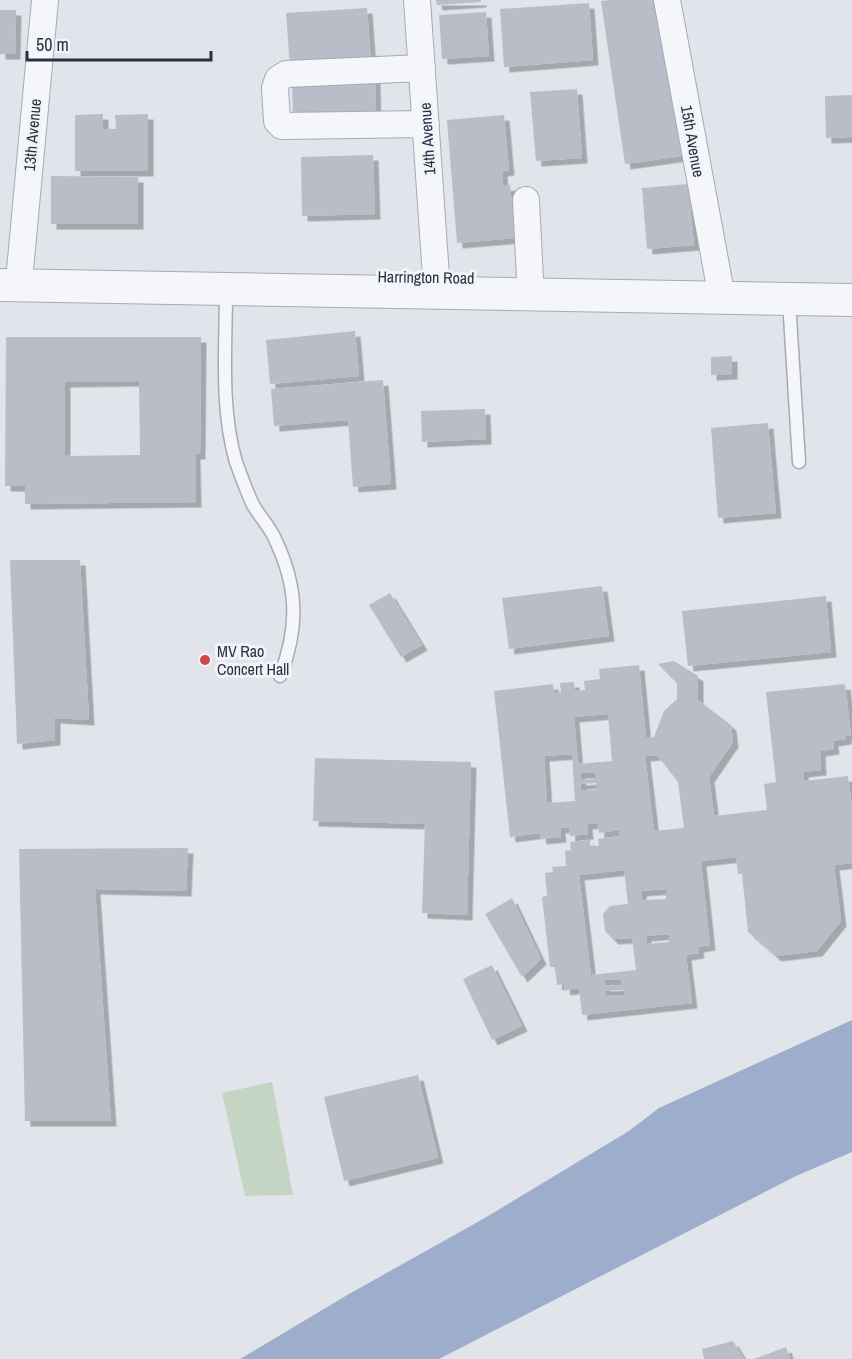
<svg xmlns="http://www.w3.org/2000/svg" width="852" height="1359" font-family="'Archivo Narrow',sans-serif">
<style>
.green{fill:#c5d5c3}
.water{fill:#9caecb}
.building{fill:#b9bdc8;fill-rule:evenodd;filter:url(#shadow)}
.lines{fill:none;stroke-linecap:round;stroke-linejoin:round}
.service-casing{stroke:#a7aab5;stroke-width:15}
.minor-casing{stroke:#a7aab5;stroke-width:28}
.tertiary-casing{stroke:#a7aab5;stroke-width:34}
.service{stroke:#f5f6f9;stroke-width:12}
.minor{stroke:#f5f6f9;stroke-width:26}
.tertiary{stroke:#f5f6f9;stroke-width:32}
.poi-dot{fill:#d24549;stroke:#f2f4f8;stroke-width:2}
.labels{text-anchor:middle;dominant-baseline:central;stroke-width:6;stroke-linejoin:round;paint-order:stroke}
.street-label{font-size:16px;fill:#2a3043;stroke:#f2f4f8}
.poi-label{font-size:16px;fill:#2a3043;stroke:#f2f4f8;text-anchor:start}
</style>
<defs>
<filter id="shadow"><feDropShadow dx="5.5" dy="5.5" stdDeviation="0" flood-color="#0004"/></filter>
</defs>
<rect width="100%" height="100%" fill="#e2e4eb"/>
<path class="green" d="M272,1082L293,1195L245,1196L222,1093Z"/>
<path class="water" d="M852,1020V1152L796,1176L439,1359H240L349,1294L483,1219L629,1131L659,1108Z"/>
<path class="building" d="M436,0H481V2L437,5Z
M610,0H658L682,156L625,164L601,1Z
M589,3L593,60L504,67L500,9Z
M367,8L371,62L290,68L286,13Z
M0,10H16L15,54H0Z
M486,12L489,56L442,59L439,15Z
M375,74L376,122L293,123L292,75Z
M577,89L582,158L536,161L530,92Z
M852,95V137L826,138L825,96Z
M103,114V129H116L115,115L148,114V171H75V115Z
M504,115L509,170L502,171L503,186L510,185L515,238L457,243L447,120Z
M373,155L375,214L302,216L301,157Z
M51,176L138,177V224H51Z
M688,184L694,245L647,249L642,188Z
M355,331L359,376L270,384L266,340Z
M6,337H201L200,454H195L196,502L25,504V486H5ZM139,381L140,455L65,456V382Z
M732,356V374L711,375V357Z
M383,380L391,484L353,487L348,420L274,426L271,389Z
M485,409L486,439L422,442L421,411Z
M768,423L776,513L718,518L711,428Z
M10,560H80L89,720L55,718V740L17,744Z
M602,586L609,636L509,649L502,598Z
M390,593L422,645L401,657L369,605Z
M826,596L831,652L688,666L682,611Z
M674,661L698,676V700L731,725L733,742L709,777L714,816L767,810L764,784L776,782L766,692L845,684L851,735L846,736V739L833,741L834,749L820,751L821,770L803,772L804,781L848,776L852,808V863L834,865L841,921L817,951L776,956L748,932L742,874H738L736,857L701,861L710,945L698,947L699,953L686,955L692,1003L582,1015L579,988L565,990L564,984L557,985L555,967H550L542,897L547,896L545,873L553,872L552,867L566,866L565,851L571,850L570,842L590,840V846H599L598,839L620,836L619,830L599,833L598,823L587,824L588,834L570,836L569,827L560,828L561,837L541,839L540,833L510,837L494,691L553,684L554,692H561L560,683L574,682L575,691L585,690L584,681L600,679L599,669L639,665L646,738L654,737L664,711L677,699V683L658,664ZM608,714L612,761L578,764L574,717ZM572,754L575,801L547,803L544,756ZM657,755L678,782L684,828L654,831L645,756ZM580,773H595V779L581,780ZM596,783V790H581V784ZM624,870L628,904L610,906L603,914L605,931L613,939L632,938L636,970L591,975L579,875ZM666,889V899L642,900L641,891ZM669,934V942L647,944L646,936ZM605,980H621L622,985L605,986ZM624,990V995L606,996V991Z
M315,758L471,762L467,915L422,913L425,824L313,821Z
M188,848L186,891L95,889L111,1121H25L19,849Z
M512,898L541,959L522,977L485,914Z
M492,965L522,1026L492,1040L463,979Z
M418,1075L438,1158L344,1181L324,1097Z
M733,1341L744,1359H704L702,1349Z
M786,1347L790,1359H754Z"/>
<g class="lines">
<g class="service-casing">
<path id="service" d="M226,290C226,346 220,408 236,462C241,476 247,492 253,505C260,517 270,527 275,539C298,587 299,627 280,676
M789,300L799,462"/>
</g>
<g class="minor-casing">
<path id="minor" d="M417,0L436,277
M667,0L722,298
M422,68L286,74L278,79L275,88L277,121L282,126L426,124
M526,200L530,279
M20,270L45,0"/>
</g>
<g class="tertiary-casing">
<path id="tertiary" d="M0,285L852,300"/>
</g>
<use href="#service" class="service"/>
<use href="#minor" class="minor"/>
<use href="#tertiary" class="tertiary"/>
</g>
<circle class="poi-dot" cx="205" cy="660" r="6"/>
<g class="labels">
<g class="street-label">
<text transform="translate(32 135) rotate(-85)">13th Avenue</text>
<text transform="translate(427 139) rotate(-94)">14th Avenue</text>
<text transform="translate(693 141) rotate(80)">15th Avenue</text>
<text transform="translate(426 277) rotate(1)">Harrington Road</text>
</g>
<g class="poi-label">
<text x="217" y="651">MV Rao<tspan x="217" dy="18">Concert Hall</tspan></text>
</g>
</g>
<path d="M27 51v9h184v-9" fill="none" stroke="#2a3043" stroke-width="3"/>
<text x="36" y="51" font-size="18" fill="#2a3043" stroke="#f2f4f8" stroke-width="4.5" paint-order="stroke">50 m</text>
</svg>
